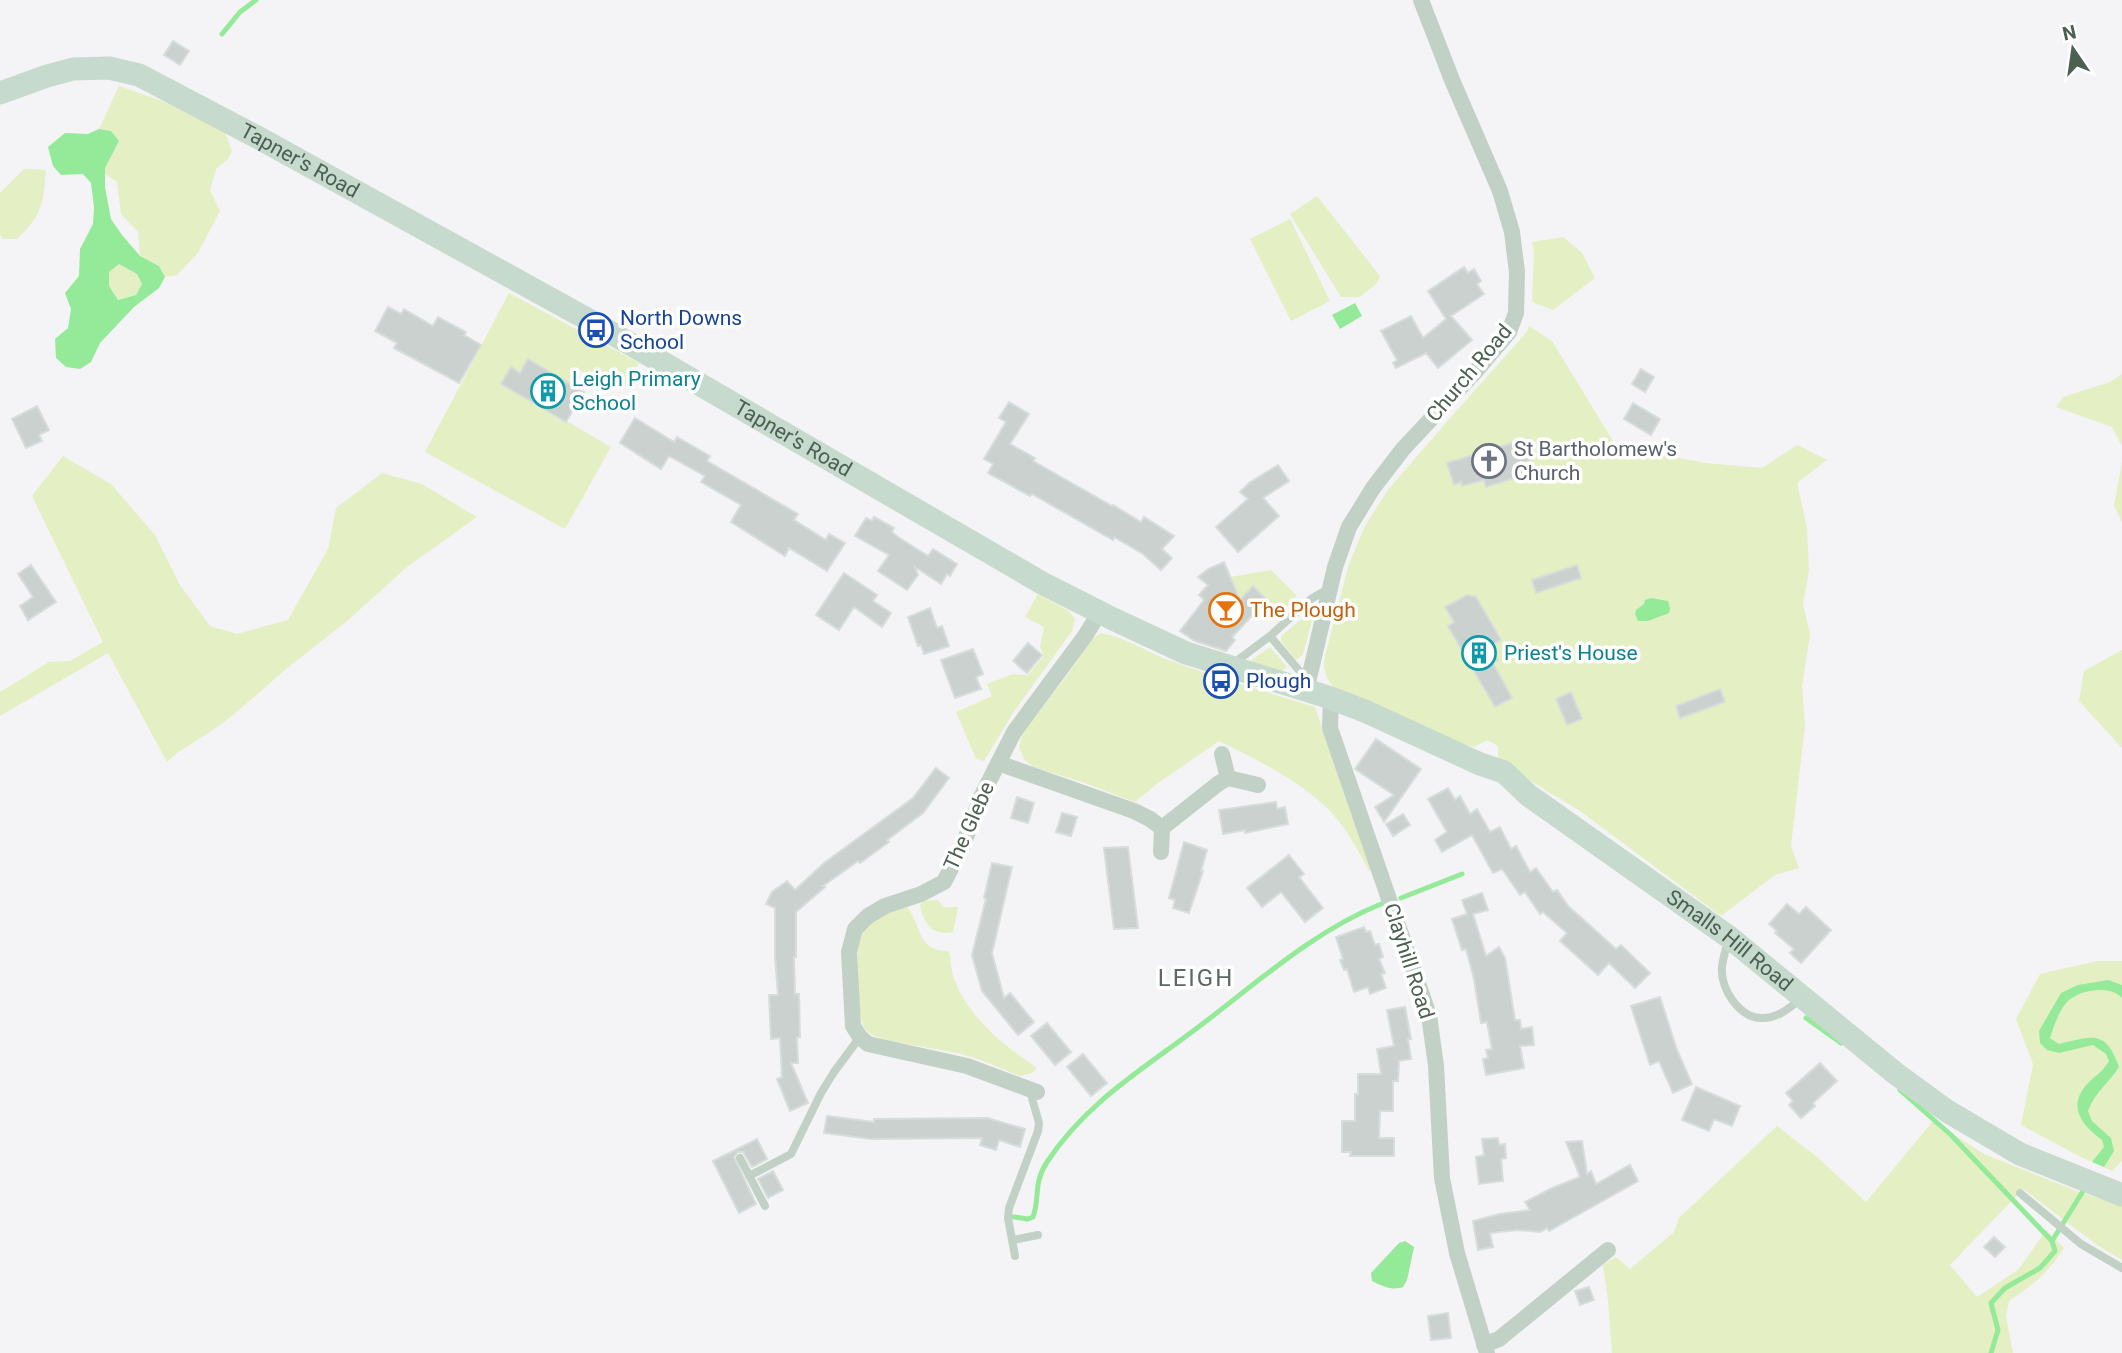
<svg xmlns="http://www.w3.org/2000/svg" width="2122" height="1353" font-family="Roboto,sans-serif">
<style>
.green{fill:#e5efc4}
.water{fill:#94ea98;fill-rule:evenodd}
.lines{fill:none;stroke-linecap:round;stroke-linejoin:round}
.stream{stroke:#94ea98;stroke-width:5}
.building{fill:#cad1ce;stroke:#d7ddda;stroke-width:2}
.lane{stroke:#c1d1c6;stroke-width:8}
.street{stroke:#c1d1c6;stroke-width:16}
.secondary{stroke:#c6dacd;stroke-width:23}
.labels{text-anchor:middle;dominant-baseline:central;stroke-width:7;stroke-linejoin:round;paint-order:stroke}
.street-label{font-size:21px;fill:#4b6051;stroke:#fff}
.transit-label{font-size:21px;fill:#164399;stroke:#fff;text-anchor:start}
.culture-label{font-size:21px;fill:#0d838f;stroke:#fff;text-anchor:start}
.worship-label{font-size:21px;fill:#5b616d;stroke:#fff;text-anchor:start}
.food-label{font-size:21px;fill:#c56008;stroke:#fff;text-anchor:start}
.quarter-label{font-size:24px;letter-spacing:2px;fill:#5f6762;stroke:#fff}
</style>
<rect width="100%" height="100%" fill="#f4f3f5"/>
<path class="green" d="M119,86L167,103L224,130L232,151L228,159L216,169L210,190L220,211L198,253L177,275L165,277L159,266L140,256L138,232L121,214L117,182L105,174V168L119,141L111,131L99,129Z
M24,169L46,170C43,204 43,214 17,239H3L0,234V193Z
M1317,196L1380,276L1377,283L1360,297H1341L1290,214Z
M1290,219L1330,301L1291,321L1250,239Z
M1563,237L1582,253L1595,278L1553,310L1532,302L1534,252L1532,242Z
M119,264L137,274L142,284L136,295L118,300L109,286V272Z
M509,293L639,363L627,385L615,389L578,369L570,384L528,359L520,373L511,367L501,383L611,447L565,529L425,452Z
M1529,326L1552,341L1616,446L1705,463L1762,468L1797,445L1827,460L1797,483L1807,528L1809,571L1803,604L1810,635L1802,686L1805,725L1791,846L1799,868L1775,875L1721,916L1580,811L1498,761V746L1487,740L1474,747L1460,743L1335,688C1326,679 1324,673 1324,660L1349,564L1365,526L1387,491L1451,417L1526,333Z
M2122,374V446L2112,427L2056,407L2063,397L2110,382Z
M63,456L111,484L155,535L180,585L210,626L237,634L288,620L328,549L336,508L382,473L422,484L477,517L407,567L347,621L286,669L239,710L219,726L177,753L167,762L108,653L0,716V692L49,662L70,661L103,642L32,496Z
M2122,462V522L2114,506Z
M1271,570L1297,596L1277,616L1265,604L1268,600L1253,586L1240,600L1230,577Z
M1038,594L1069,611L1075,619L1072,631L1013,713L984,761L976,759L956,712L992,696L987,684L1013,674L1028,675L1044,656L1040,647L1044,627L1025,617Z
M1315,608L1303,655L1296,660L1281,641V636Z
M1101,633C1125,637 1147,652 1171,661C1218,678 1267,692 1315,707L1371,870L1369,871C1358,850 1347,829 1330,811C1300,780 1257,760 1219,741L1158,783L1135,802L1082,782L1033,767L1024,759L1019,747L1023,732L1066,677L1093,638Z
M1270,647L1287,667L1279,673L1246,664Z
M2122,650V748L2079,701L2084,671Z
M938,900L943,907H958L953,932C932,936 924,924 920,905L923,901Z
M907,907C923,927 916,951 949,951C951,960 951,971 954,979C969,1018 1003,1045 1037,1068L1032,1073L1020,1076L981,1060L957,1053L885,1040C879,1037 871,1036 866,1030C856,1019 856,961 859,945C860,939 864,930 868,926C879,915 893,911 907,907Z
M2098,961H2122V1161L2112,1171L2081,1157L2021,1125L2033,1064L2016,1019L2040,974Z
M1933,1121L1984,1154L2079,1192L2122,1206V1260L2097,1245L2023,1189L1950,1265L1977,1297L2019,1269L2046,1230L2064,1248C2047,1274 2034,1284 2009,1301L2006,1317L2013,1353H1612L1608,1301L1603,1265L1616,1257L1630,1269L1674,1232L1679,1218L1777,1126L1817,1157L1866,1202Z"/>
<path class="water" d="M99,129L111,131L119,141L105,168V187L111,219L122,235L140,256L159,266L165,277L159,288L134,307L100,343L91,362L80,369L66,367L56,358L55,339L68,328L71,309L65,293L79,276L80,249L93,224L94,207L91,183L83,174L61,175L53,166L48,147L65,133L88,134ZM119,264L137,274L142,284L136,295L118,300L109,286V272Z
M1355,303L1362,316L1340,329L1332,315Z
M1651,598L1668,601L1670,608L1669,613L1648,621H1638L1635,614L1636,610L1644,604L1645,600Z
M2108,980L2122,985V998C2110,984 2077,990 2066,1003C2058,1013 2054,1026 2050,1038L2059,1044C2092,1036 2106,1029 2119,1067C2109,1083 2095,1092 2088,1111L2092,1121L2111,1138L2114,1151L2104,1167L2092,1162L2104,1147L2102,1140C2080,1124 2066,1104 2090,1081C2097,1075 2104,1070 2109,1061L2106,1054L2093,1045L2059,1053L2047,1050L2040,1043L2039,1031L2061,993L2078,985Z
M1405,1241L1414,1247L1407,1280L1403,1287C1390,1291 1383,1286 1372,1281L1371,1273L1399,1243Z"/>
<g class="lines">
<path class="stream" d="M222,34L240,12L256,0
M1401,898L1462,874
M1806,1018L1841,1043
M1900,1090L1951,1135L2052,1241
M1014,1217L1028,1219L1033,1217C1040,1198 1033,1183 1047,1162C1087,1101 1145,1068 1201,1025C1258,982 1314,931 1381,904
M1991,1353L1998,1330L1991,1303L2005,1288L2040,1268L2055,1251L2052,1241L2085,1188"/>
</g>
<path class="building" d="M173,41L189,51L180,65L164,55Z
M1464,267L1468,273L1474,269L1481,281L1477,284L1484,294L1451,316L1472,340L1438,368L1426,353L1396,368L1393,363L1397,360L1381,331L1411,316L1423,338L1446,319L1428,291Z
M388,307L401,314L404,309L433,326L438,317L466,332L464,335L481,345L459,383L394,348L397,343L375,331Z
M528,359L584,392L566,422L501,384L511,367L520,373Z
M1641,369L1654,377L1645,392L1632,384Z
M1009,402L1029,414L1010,444L1035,458L1033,461L1112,506L1113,505L1141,522L1144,517L1174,536L1162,549L1172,558L1161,570L1143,554L1114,537L1113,540L1032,494L1030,496L988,473L993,464L984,459L1006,422L999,418Z
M1633,403L1660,419L1651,435L1624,419Z
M37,406L49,430L39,435L42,441L26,448L12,419Z
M635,418L674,442L677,437L710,456L707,461L798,514L794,520L826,540L829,534L845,543L827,571L789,548L785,556L731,522L741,505L701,482L705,476L669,456L661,469L620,443Z
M1525,439L1532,460L1521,463L1524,475L1486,487L1484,480L1462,486L1461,482L1454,485L1447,463Z
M1278,465L1289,481L1263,498L1279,516L1238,552L1216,527L1248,499L1240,492L1249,483Z
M874,517L894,528L892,532L898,537L928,556L933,549L957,564L950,576L947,574L941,584L915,567L918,575L907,590L878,571L889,555L855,536L866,518L872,521Z
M1224,562L1240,600L1253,586L1267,600L1232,637L1235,640L1226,651L1195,641L1180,631L1204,600L1199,595L1208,585L1198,577L1208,569Z
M31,565L56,602L28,620L20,606L33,597L18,574Z
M1577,565L1581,578L1536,593L1532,580Z
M844,573L877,595L873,601L891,613L882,627L854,607L839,630L816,615Z
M1467,595L1476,597L1501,640L1490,646L1498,660L1493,663L1512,698L1495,707L1448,626L1454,622L1445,607Z
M930,608L937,628L942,626L949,646L924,654L921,645L918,646L908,617Z
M1028,643L1042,655L1027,673L1013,661Z
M973,649L983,674L976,677L981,689L955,698L941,660Z
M1720,689L1725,702L1680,718L1676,706Z
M1571,692L1582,719L1567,725L1556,699Z
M1376,739L1421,769L1384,822L1375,807L1394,795L1355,769Z
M936,768L949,778L923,813L887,840L889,842L860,863L858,861L823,886L825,887L796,912V957H794L795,994H799L800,1037H797L798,1063H791L808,1103L790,1111L777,1079L782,1077L780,1038L771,1039L769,995H778L775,957V908L766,904L772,892L787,881L795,890L824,863L913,798Z
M1448,788L1455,800L1460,796L1470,814L1477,809L1490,832L1500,827L1511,849L1516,846L1530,872L1536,868L1553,892L1557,890L1569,907L1585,921L1616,949L1621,945L1650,973L1635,988L1609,963L1598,975L1560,941L1567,933L1543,912L1540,914L1525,892L1520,895L1502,869L1493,873L1472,835L1442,852L1435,840L1447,832L1428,799Z
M1017,797L1034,803L1028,823L1011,818Z
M1276,802L1277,809L1285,807L1288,824L1245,833V830L1223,834L1219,810Z
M1062,813L1077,817L1071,836L1056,832Z
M1403,814L1410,825L1393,836L1386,824Z
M1184,842L1207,850L1201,871H1203L1189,913L1173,908L1175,900L1169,898Z
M1128,847L1138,928L1114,929L1104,848Z
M1289,855L1304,874L1299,877L1323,908L1305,922L1281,892L1262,907L1247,888Z
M992,863L1012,867L992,953L1004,998L1010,993L1034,1022L1018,1035L982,991L972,955L986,899L984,898Z
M1482,893L1488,910L1473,914L1486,956L1499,947L1505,958L1515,1020H1520L1521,1029L1532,1027L1534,1045L1520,1046L1524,1068L1486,1075L1483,1059L1488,1058L1486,1050L1492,1049L1487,1022L1481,1023L1474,979L1466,949L1462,950L1452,919L1467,914L1462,900Z
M1787,904L1799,914L1806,907L1831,930L1801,963L1790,953L1794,949L1775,933L1777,931L1769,924Z
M1364,927L1366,932L1370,931L1375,945L1379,944L1383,957L1379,959L1385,973L1381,974L1386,988L1370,994L1368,987L1354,992L1347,969L1344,970L1340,960L1343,959L1336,937Z
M1660,997L1677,1050L1692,1084L1673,1093L1659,1061L1650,1065L1631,1006Z
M1405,1007L1411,1039H1408L1411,1059L1399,1061L1398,1081H1393V1111H1380L1379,1138H1394V1156H1350L1351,1152H1342V1121H1355V1094H1358V1074H1381L1377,1049L1394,1046L1387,1010Z
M1047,1023L1071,1052L1055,1065L1031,1036Z
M1083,1054L1107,1083L1091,1096L1067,1067Z
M1820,1063L1837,1081L1813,1103L1815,1106L1801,1118L1789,1105L1793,1101L1786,1093Z
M1696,1087L1740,1106L1732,1126L1714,1119L1709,1131L1682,1120Z
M827,1116L874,1122V1119L987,1118L1025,1129L1020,1147L999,1140L996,1150L980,1145L982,1138L871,1139L824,1133Z
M1498,1138L1499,1145L1505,1144L1506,1158L1501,1159L1503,1181L1479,1184L1476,1157L1484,1155L1482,1139Z
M757,1139L767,1159L752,1167L743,1152H738L734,1157L756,1204L739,1213L713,1161Z
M1582,1141L1587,1174L1591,1171L1596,1184L1630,1165L1638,1181L1549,1231L1547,1228L1540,1232L1517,1230L1490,1233L1493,1247L1478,1250L1473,1221L1500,1214L1530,1210L1525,1202L1552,1188L1580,1177L1566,1142Z
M773,1171L783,1190L768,1198L758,1179Z
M1994,1237L2005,1247L1995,1257L1984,1247Z
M1589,1287L1594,1300L1580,1305L1575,1291Z
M1448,1313L1451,1338L1431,1340L1428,1316Z"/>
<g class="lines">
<path class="lane" d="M1270,636L1308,681
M1234,663L1270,636L1311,599L1328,589
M1728,940C1726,949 1723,958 1722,967C1720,989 1740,1019 1763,1018C1779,1018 1790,1007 1802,998
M740,1158L765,1206
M749,1176L791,1154L821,1093L834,1072L860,1037
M2020,1193L2081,1244L2122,1268
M1013,1240L1038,1235
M1015,1256L1008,1218L1009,1208L1038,1131L1039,1123L1030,1091"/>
<path class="street" d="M1306,691L1335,567L1349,527L1373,488L1403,449L1475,372L1509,332L1516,313L1517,272L1512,232L1500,191L1452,80L1421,0
M1331,698L1330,728L1429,1015L1436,1066L1442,1178L1457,1253L1487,1353
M1222,754L1228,778
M998,763L1134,811L1150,819L1162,828
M1161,852L1162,828L1219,783L1228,778L1258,785
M1037,1092L967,1066L868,1044L860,1037L853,1026L849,952L855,929L868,916L885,906L921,894L944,882L963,845L981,797L1014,732L1085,636L1100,612
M1484,1345L1499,1339L1608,1250"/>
<path class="secondary" id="s1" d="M0,93L47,76L73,69L109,68L139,75L257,137L589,320L1042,583L1113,619L1186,653L1331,698L1367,712L1480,764L1504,772L1528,795L1729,937L1895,1073L1947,1111L2020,1154L2122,1195"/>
</g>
<defs>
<g id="bus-ring" transform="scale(1.75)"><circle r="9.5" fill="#fff" stroke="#1a4fb4" stroke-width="1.5"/><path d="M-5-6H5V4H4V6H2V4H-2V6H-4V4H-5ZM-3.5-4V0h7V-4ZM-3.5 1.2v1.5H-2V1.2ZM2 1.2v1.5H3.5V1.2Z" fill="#1a4fb4"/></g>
<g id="building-ring" transform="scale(1.75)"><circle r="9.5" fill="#fff" stroke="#0f9aa8" stroke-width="1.5"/><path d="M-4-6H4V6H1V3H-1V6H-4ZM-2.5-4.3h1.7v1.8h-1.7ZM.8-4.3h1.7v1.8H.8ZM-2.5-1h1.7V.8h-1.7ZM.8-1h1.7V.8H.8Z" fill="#0f9aa8"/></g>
<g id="church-ring" transform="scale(1.75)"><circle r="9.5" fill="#fff" stroke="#6b7280" stroke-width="1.5"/><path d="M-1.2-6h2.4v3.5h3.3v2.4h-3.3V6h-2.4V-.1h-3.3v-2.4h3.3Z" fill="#6b7280"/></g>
<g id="bar-ring" transform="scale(1.75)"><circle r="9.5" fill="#fff" stroke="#e8710a" stroke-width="1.5"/><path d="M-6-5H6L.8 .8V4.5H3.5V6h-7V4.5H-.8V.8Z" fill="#e8710a"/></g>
</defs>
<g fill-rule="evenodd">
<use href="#bus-ring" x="596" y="330"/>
<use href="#building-ring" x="548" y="391"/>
<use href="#church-ring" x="1489" y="461"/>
<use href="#bar-ring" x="1226" y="610"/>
<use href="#building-ring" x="1479" y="653"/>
<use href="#bus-ring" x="1221" y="681"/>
</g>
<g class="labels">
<g class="street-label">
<text stroke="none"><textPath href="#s1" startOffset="326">Tapner's Road</textPath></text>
<text transform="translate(1469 373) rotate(-50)">Church Road</text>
<text stroke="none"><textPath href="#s1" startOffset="892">Tapner's Road</textPath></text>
<text transform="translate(969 826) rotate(-66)">The Glebe</text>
<text stroke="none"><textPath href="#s1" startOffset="1962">Smalls Hill Road</textPath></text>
<text transform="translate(1409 961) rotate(72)">Clayhill Road</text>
</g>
<g class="transit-label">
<text x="620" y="318">North Downs<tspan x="620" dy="24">School</tspan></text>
<text x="1246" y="681">Plough</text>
</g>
<g class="culture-label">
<text x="572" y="379">Leigh Primary<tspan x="572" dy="24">School</tspan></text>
<text x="1504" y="653">Priest's House</text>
</g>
<g class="worship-label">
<text x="1514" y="449">St Bartholomew's<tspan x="1514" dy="24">Church</tspan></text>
</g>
<g class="food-label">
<text x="1250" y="610">The Plough</text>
</g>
<g class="quarter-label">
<text x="1196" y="978">LEIGH</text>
</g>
</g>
<g transform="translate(2073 49) rotate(347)" stroke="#ffffff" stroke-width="5" paint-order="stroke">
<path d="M0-5L12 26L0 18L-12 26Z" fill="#4b6051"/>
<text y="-10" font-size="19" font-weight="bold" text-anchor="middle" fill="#4b6051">N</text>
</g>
</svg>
